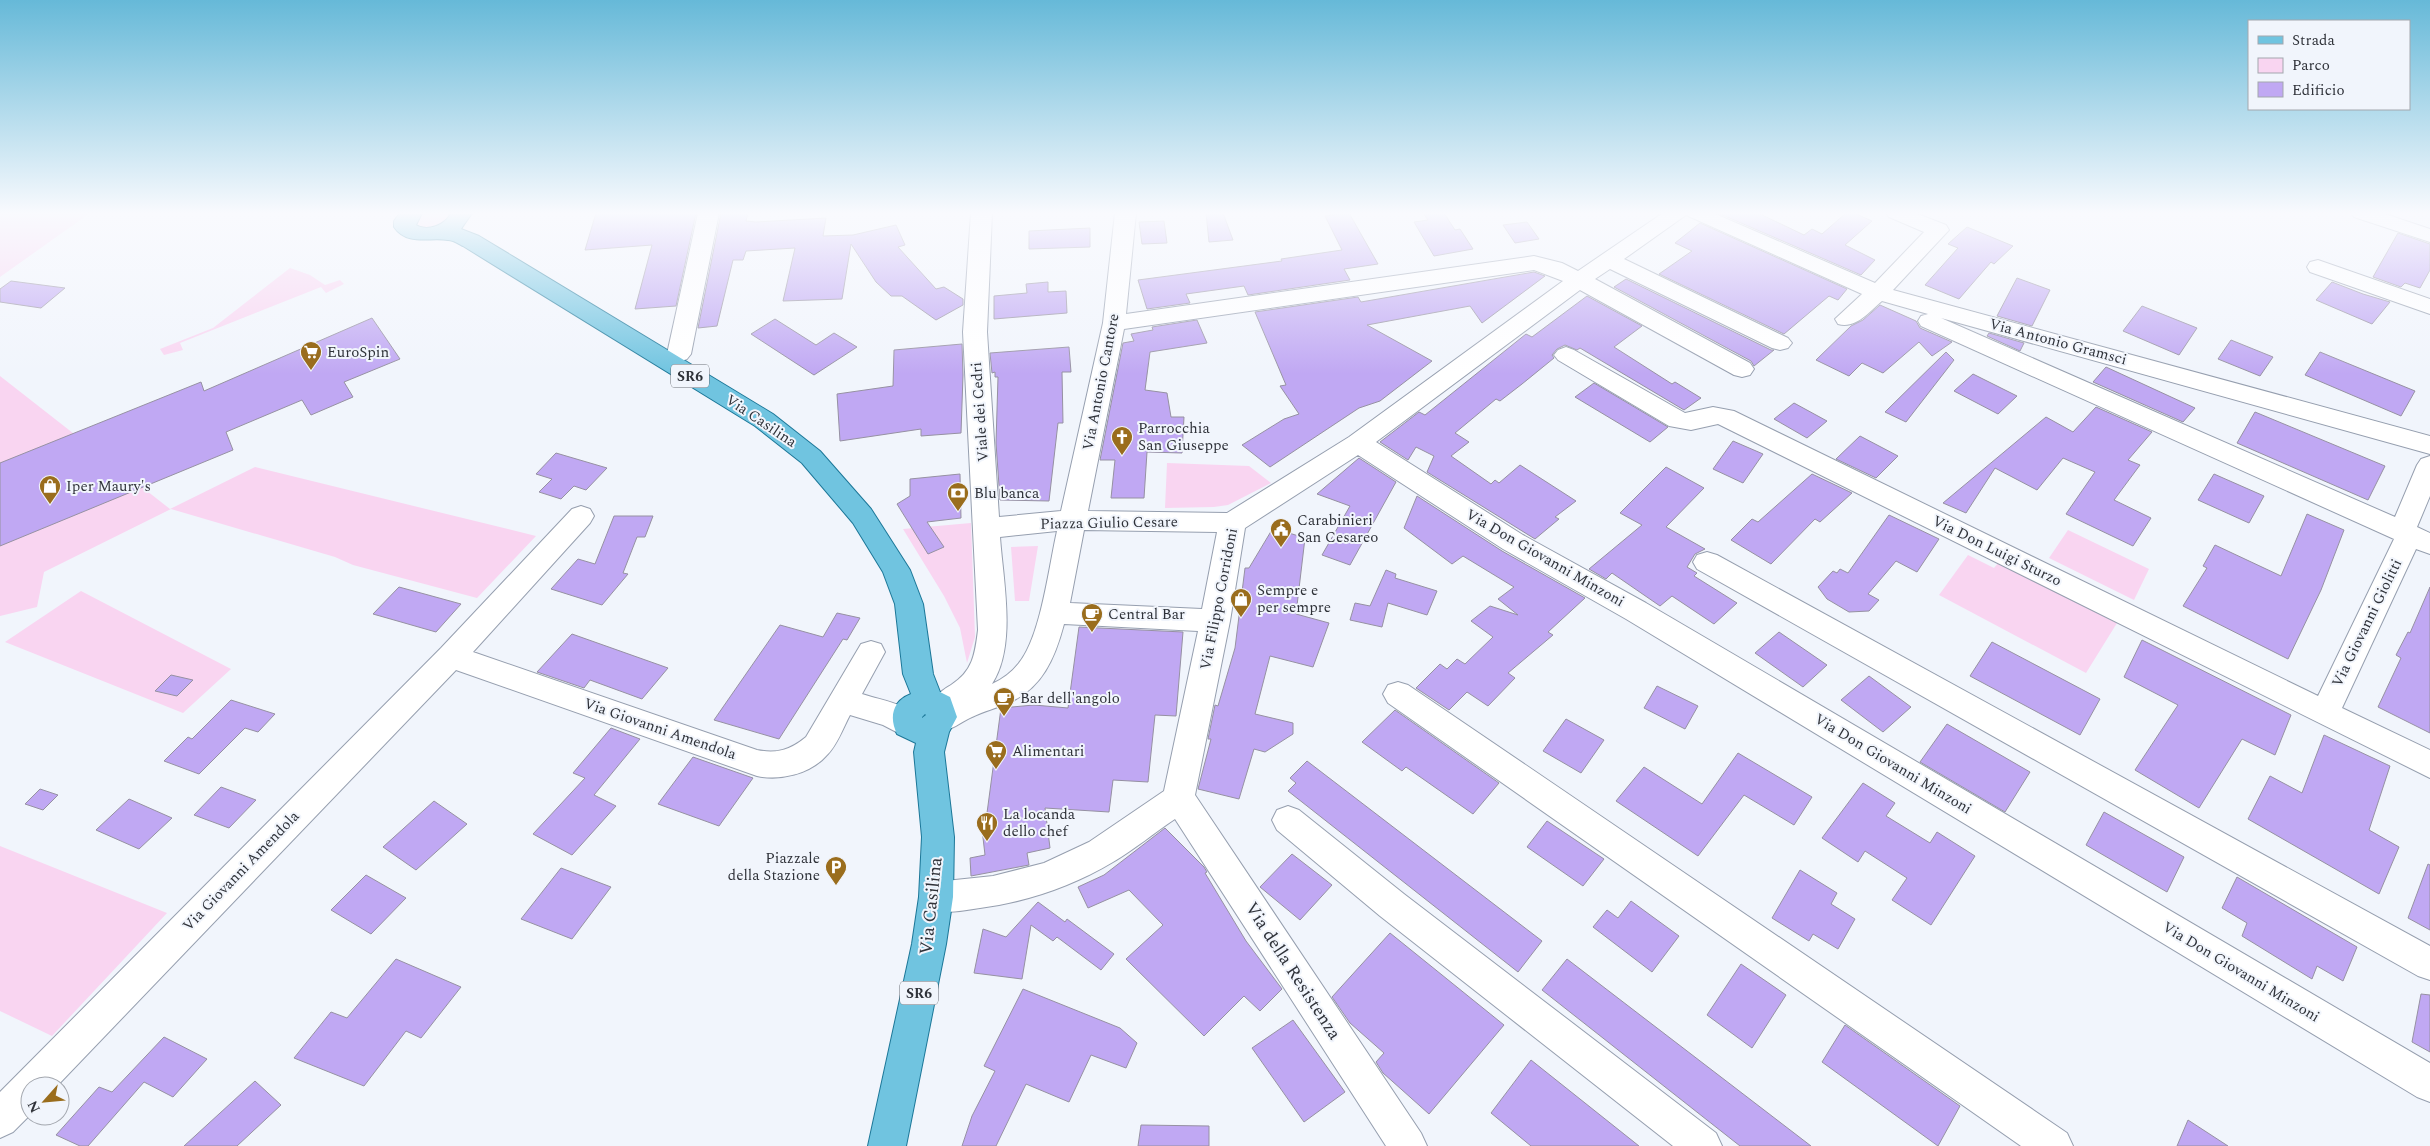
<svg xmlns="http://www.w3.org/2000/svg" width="2430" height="1146" font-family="Spectral,serif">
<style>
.green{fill:#f9d5f1}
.building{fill:#c0a8f3;stroke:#9691a2}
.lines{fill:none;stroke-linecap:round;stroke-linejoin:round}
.minor-casing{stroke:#969faf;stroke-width:2}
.major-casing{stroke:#1c7798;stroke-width:2}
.minor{fill:#fff;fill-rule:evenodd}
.major{fill:#70c4e0;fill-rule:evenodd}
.labels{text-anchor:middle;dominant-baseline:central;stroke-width:4;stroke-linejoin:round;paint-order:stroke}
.shield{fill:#f1f5fc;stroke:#696c74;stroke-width:1}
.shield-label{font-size:14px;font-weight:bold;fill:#2f3239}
.street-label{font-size:15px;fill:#2f3239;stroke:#f1f5fc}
.poi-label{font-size:15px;fill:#2f3239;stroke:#f1f5fc;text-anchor:start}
.near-street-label{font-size:18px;fill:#2f3239;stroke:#f1f5fc}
</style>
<rect width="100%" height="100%" fill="#f1f5fc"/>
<path class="green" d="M0,213H90L0,277Z
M422,213H448L449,216C442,226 424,233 415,222Z
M290,268L310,275L325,285L340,280L344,284L326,293L321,287L180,343L183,350L164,355L160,349L213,328Z
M0,376L170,509L255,467L536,536L477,598L353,565L335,557L171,509L44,572L37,607L0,616Z
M1167,463L1249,466L1271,483L1228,505L1214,507L1165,508Z
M971,523L975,637L967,663L960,628L944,596L903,529Z
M2068,530L2149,569L2134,600L2049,558Z
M1038,546L1029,601H1015L1011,547Z
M1968,555L1994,568L1999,562L2117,623L2086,673L1939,595Z
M81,591L231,669L183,713L5,642Z
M0,846L167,913L52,1036L0,1011Z"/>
<path class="building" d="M596,213H696L676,306L635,309L652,245L585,250Z
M721,213H748L746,221L756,222L826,218L823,236L853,235L896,225L905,245L898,247L936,289L944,287L963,299V305L936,320L902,296H891L876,282L851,244L842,299L783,301L795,248L746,251L743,260H733L717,326L698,328Z
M1206,213H1223L1233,240L1209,242Z
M1349,213L1378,264L1344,269L1350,280L1248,295L1244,286L1186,294L1190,303L1147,309L1138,280L1282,261L1281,259L1342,250L1325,216Z
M1423,213H1444L1455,230L1460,229L1473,249L1434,256L1414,222L1428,220Z
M1718,213H1758L1804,235L1812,229L1822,234L1846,213H1854L1872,221L1845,245L1875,260L1861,275Z
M1164,221L1167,243L1142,244L1139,222Z
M1527,222L1539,239L1515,243L1503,225Z
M1700,223L1847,289L1838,300L1829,296L1784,334L1659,274L1692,251L1675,243Z
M1967,227L2013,246L1994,264L1991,262L1959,299L1925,285L1958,248L1948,244Z
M1090,228V247L1029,249V231Z
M2398,233L2430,244V270L2420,288L2405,283L2401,287L2373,277Z
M1534,272L1545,276L1482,323L1470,306L1367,325L1432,361L1380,401L1359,408L1270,467L1242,445L1284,419L1299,414L1280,386L1286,385L1255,312L1358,297L1361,302Z
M2017,278L2050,290L2032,326L1997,316Z
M1626,279L1771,350H1774L1754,366L1751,361L1614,287Z
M11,281L65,288L41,308L0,302V289Z
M1048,282V292L1066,291L1067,313L994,319V296L1027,293L1026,284Z
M2332,282L2363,294L2390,302L2372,324L2316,300Z
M1587,296L1642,326L1614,347L1672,384L1675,382L1701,398L1684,410L1580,348L1577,350L1565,345L1557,349L1552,355L1554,358L1522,384L1500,401L1496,399L1455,433L1469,442L1451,456L1491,484L1495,480L1499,483L1520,465L1576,501L1555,517L1559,519L1535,539L1427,472L1434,456L1416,447L1408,460L1380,442L1419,412L1425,415L1526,334L1532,337Z
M1880,305L1916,321L1920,328L1952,342L1932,356L1919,342L1883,373L1862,363L1849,376L1816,360L1851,326L1863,320Z
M2142,306L2197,328L2179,355L2123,331Z
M372,318L400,359L344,382L353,397L311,415L302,400L226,432L233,450L0,546V463L201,382L204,391Z
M775,319L816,345L834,333L857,347L814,375L751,334Z
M1197,320L1207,343L1150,352L1145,390L1167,393L1171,417H1184L1182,453L1147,452L1144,498H1111L1115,460H1100L1123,343L1134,341L1131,334L1153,330L1152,327Z
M1989,333L2024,343L2020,351L1987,336Z
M2231,340L2273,357L2260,376L2218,359Z
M962,344L963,375L961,433L921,436V429L840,441L837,394L893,386L894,350Z
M1069,347L1071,372H1062L1063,423H1058L1049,501L1000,500L996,443L998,377H995V372L992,373L990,353Z
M1946,352L1954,360L1906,422L1885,412Z
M2320,352L2415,391L2401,416L2305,375Z
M2106,367L2195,408L2183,422L2093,382Z
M1973,374L2017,396L1998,414L1954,391Z
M1594,383L1668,427L1650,442L1575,397Z
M1794,403L1827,421L1807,438L1774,419Z
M2096,407L2152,432L2128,460L2140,465L2114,500L2151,518L2133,546L2066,514L2095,472L2063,458L2037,490L1995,468L1966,513L1943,503L2046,417L2073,432Z
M2255,412L2385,466L2368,500L2237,443Z
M1860,436L1898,456L1876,478L1836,459Z
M1733,441L1763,454L1743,483L1713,469Z
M556,453L607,468L586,490L574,486L561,499L539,492L552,479L536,474Z
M1359,458L1396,482L1350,565L1322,555L1350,506L1317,494Z
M1666,467L1704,488L1666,527L1705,549L1695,554L1687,567L1697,573L1694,576L1737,603L1714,624L1672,596L1660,606L1612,573L1606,579L1589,569L1642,525L1620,513Z
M960,474L961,518L927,522L944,547L928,554L897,504L910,496V479Z
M1812,474L1852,493L1820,522L1815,519L1771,564L1731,540L1752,519L1758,522Z
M2214,474L2264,496L2249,523L2198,500Z
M1417,496L1502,551L1585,598L1548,632L1553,635L1508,673L1515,678L1488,706L1467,692L1449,710L1416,688L1440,664L1447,669L1457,659L1465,664L1493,637L1471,621L1490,606L1518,615L1498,599L1514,587L1463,556L1452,564L1404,528Z
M2307,514L2344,530L2321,590L2288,659L2183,606L2207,568L2203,566L2215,545L2281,576Z
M1889,515L1939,539L1917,572L1896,561L1868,594L1879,600L1869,611L1849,612L1827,599L1818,587L1833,571L1837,573L1840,569L1848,573Z
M614,516H653L645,537H637L623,573L628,574L602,605L551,589L578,559L595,564Z
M1273,528L1305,538L1296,614L1329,623L1313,667L1270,656L1255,714L1293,723V734L1265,752L1254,749L1239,799L1198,789L1211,739H1208L1215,705L1218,706L1235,648L1245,568H1249Z
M1386,570L1396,574L1395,578L1437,591L1427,615L1388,603L1382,627L1350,620L1355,603L1370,606Z
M399,587L461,604L436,632L373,614Z
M2430,587V733L2378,707L2401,658L2396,655L2408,632L2410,633Z
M837,613L860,618L847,640L843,639L779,739L714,720L780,625L823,637Z
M1079,627L1183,632L1176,716L1155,715L1148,782L1113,780L1109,812L1045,808L1050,848L1027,853L1029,865L971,876L970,858L985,855L982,829L985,828L1001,708L1034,705L1068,708Z
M1779,632L1827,665L1803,687L1755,653Z
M572,634L668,668L642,699L590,680L584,688L537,672Z
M2142,640L2291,715L2275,755L2242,739L2199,808L2135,770L2178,705L2124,677Z
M1992,642L2100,699L2080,735L1970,676Z
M171,675L193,680L177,696L155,691Z
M1869,676L1911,707L1883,732L1841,700Z
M1657,686L1698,706L1685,729L1644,708Z
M231,700L275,714L258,732L245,728L199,774L164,761L188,737L192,739Z
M1395,710L1499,783L1473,814L1406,767L1402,771L1362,742Z
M1566,719L1604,740L1581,773L1543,751Z
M1947,724L2030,772L2005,812L1920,762Z
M611,728L640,739L594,795L616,806L572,855L533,834L585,778L573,773Z
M2324,735L2390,766L2369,830L2399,847L2379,894L2248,819L2270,776L2302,793Z
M1738,753L1812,797L1794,825L1744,795L1698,856L1616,801L1644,767L1702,804Z
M693,757L753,778L719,826L658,804Z
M1307,761L1542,941L1518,972L1288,791L1296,783L1290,778Z
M1863,783L1895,803L1886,816L1930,843L1937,832L1975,856L1931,925L1892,900L1907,878L1865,851L1858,862L1822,838Z
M221,787L256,800L229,828L194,815Z
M40,789L58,795L43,810L25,804Z
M129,799L172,818L139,849L96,830Z
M434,801L467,824L416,870L383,847Z
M2104,812L2184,857L2167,892L2086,845Z
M1547,821L1604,859L1583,886L1527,847Z
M1165,828L1204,867L1207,872L1205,873L1246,941L1282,989L1260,1011L1244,996L1204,1036L1126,959L1163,925L1129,890L1088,908L1078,887L1104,875Z
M1292,854L1332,885L1300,920L1260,887Z
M2428,864L2430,865V930L2408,918Z
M561,868L611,887L572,939L521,919Z
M1800,870L1837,893L1831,904L1855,919L1838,949L1813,934L1809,941L1772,918Z
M366,875L406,898L371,934L331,910Z
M2237,877L2357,947L2343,981L2317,966L2312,979L2242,936L2247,923L2222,908Z
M1631,901L1679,936L1652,972L1593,927L1607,910L1618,918Z
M1038,902L1065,922L1067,919L1114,954L1101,970L1057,937L1053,941L1031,925L1022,979L974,973L983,929L1006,937Z
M1390,933L1504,1025L1429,1114L1383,1073L1376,1062L1384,1053L1350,1023L1332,997Z
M396,959L461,987L421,1038L406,1031L364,1086L294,1058L331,1012L347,1018Z
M1567,959L1811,1146H1740L1542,990Z
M1741,964L1786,995L1752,1048L1707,1015Z
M1023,989L1120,1028L1137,1043L1126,1068L1091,1055L1069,1102L1026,1084L996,1146H962L972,1116L995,1071L984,1066Z
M2421,994L2430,995V1052L2412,1042Z
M1293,1020L1345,1092L1304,1122L1252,1048Z
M1845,1025L1960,1106L1938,1146L1822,1062Z
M164,1037L207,1059L173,1097L144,1082L88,1146H80L56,1135L99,1087L112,1092Z
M1531,1060L1639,1146H1531L1491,1113Z
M255,1081L281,1105L237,1146H184Z
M2188,1120L2228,1146H2177Z
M1141,1125L1209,1126V1146H1138Z"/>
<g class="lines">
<g class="minor-casing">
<path id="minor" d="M698,213H719L691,354L687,359L679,362L671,359L667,354Z
M971,213H992L987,332L999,517L1061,511L1103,323L1115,213H1136L1126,314L1534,256L1562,263L1578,271L1663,213H1713L1875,283L1924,232L1889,217L1886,213H1915L1946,225L1949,230L1893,290L2430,436V454L1941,318L2395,517L2417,465L2421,459L2430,456V496L2417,527L2430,533V554L2416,549L2342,708L2430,750V778L1718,424L1691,430L1669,426L1558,360L1554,355L1558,350L1566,347L1574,350L1685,413L1713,407L1734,411L2318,696L2394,539L1921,326L1918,321L1921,316L1928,314L1882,301C1869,312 1856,329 1838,324L1835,319L1862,294L1686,215L1624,259L1788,338L1792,343L1788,348L1780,350L1772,348L1610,269L1595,279L1750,363L1754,369L1750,375L1742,377L1734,375L1580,290L1376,442L1523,535L1646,603L2430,1063V1102L2417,1097L1626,619L1503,549L1358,455L1245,528L1230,621L1195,795L1421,1133L1427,1146H1386L1175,819C1154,833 1135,849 1113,862C1073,886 1026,902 980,908C961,911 942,915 924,908L919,897L924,886L936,882L993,876L1044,863L1089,842L1164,791L1198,631L1064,624C1055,658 1042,689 1008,703C997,708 984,711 972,717C956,724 949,735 930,729L926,720L930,711L937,707L934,701C939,692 943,690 951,685C973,671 975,654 978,630L963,332ZM1534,270L1563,281L1349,437L1227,513L1088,511L1124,329ZM1084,530L1217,532L1202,609L1070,603ZM1057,531C1049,566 1041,636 1019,663C1012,672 1003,679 992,684C1017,645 1003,581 1000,537Z
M2351,213H2382L2430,229V242L2354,217Z
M2318,260L2430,299V314L2310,272L2307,267L2310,262Z
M581,506L590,509L594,516L590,523L473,652L757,750C777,754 790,750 806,737L861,644L871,641L881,644L885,652L862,694C883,701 913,704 923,725L919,734L908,738L883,725L850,715C843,728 837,746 826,756C810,774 780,781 757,776L456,670L57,1086H30V1115L13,1132L0,1138V1092L441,648L572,509Z
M1707,552L1717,555L2430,946V980L2418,976L1697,569L1693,562L1697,555Z
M1398,682L1408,685L2067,1133L2073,1146H2021L1388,703L1383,694L1388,685Z
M1288,806L1299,810L1404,894L1716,1133L1722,1146H1673L1380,916L1277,830L1272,820L1277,810Z"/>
</g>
<g class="major-casing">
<path id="major" d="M400,213H422L416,225C427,232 446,225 451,213H472L461,229L479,236L773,414L820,451L871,509L910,570L923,604L933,674L940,692L950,697L957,717L949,732L944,752L954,837L953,897L946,944L906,1146H868L912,944L919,897L922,837L914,752L916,743L897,734C889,718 892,701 911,694L903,674L895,604L883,572L853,523L802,463L755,426L463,246C459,244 453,240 448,240C429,237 407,246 394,227V221ZM925,714L926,715L922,718V717Z"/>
</g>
<use href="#minor" class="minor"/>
<use href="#major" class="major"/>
</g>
<linearGradient id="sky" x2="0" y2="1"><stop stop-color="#66b9d8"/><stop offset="0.57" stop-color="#f9fafe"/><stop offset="1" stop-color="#f9fafe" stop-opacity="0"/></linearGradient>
<rect width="2430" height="374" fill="url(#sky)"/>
<defs>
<g id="supermarket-pin" transform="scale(1.125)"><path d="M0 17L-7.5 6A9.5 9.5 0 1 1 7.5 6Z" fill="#9a6d1d" stroke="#f1f5fc"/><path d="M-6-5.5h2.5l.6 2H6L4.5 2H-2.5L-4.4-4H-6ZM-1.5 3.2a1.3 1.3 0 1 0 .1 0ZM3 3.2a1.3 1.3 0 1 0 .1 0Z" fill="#fff"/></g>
<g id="church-pin" transform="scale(1.125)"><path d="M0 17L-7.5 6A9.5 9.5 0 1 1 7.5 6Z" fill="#9a6d1d" stroke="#f1f5fc"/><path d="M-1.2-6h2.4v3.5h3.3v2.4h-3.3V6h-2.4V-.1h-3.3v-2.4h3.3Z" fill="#fff"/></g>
<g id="shop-pin" transform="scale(1.125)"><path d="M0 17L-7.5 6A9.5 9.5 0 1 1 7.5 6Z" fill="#9a6d1d" stroke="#f1f5fc"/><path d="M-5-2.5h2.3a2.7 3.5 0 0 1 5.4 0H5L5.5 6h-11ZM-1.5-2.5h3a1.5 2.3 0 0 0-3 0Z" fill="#fff"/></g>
<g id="bank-pin" transform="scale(1.125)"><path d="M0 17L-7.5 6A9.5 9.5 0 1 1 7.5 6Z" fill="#9a6d1d" stroke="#f1f5fc"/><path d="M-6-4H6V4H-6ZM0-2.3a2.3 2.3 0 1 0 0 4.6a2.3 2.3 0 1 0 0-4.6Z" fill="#fff"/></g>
<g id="civic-pin" transform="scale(1.125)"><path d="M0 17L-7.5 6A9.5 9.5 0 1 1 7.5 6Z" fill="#9a6d1d" stroke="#f1f5fc"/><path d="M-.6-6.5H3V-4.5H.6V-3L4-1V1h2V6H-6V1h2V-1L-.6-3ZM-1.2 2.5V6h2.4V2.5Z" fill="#fff"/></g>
<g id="cafe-pin" transform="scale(1.125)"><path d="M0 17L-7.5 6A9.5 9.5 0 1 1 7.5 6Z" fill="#9a6d1d" stroke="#f1f5fc"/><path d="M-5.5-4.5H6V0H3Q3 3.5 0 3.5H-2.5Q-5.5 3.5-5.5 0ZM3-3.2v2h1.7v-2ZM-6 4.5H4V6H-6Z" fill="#fff"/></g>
<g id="restaurant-pin" transform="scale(1.125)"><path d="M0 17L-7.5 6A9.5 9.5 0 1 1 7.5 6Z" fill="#9a6d1d" stroke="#f1f5fc"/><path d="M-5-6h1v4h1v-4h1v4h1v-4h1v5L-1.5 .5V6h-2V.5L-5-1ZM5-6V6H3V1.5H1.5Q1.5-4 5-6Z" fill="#fff"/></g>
<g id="parking-pin" transform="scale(1.125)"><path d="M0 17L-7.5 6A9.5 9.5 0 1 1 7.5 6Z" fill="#9a6d1d" stroke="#f1f5fc"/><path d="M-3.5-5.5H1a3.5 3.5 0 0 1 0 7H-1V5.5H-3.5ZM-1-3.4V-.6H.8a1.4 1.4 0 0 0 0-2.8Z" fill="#fff"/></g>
</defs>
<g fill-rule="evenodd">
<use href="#supermarket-pin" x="311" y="352"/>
<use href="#church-pin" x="1122" y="437"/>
<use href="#shop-pin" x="50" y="486"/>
<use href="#bank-pin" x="958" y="493"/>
<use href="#civic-pin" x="1281" y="529"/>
<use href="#shop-pin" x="1241" y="599"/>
<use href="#cafe-pin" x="1092" y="614"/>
<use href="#cafe-pin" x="1004" y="698"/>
<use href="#supermarket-pin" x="996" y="751"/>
<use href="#restaurant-pin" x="987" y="823"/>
<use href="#parking-pin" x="836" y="867"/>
</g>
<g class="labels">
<g class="shield">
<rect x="671" y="364.5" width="38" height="23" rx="4"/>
<rect x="900" y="981.5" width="38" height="23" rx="4"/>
</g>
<g class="shield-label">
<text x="690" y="376">SR6</text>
<text x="919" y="993">SR6</text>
</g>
<g class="street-label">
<text transform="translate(2058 342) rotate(15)">Via Antonio Gramsci</text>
<text transform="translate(1101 382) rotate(-79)">Via Antonio Cantore</text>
<text transform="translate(980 412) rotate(-94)">Viale dei Cedri</text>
<text transform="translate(761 421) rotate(34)">Via Casilina</text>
<text transform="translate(1109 523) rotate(-1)">Piazza Giulio Cesare</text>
<text transform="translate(1997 551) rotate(26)">Via Don Luigi Sturzo</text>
<text transform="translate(1545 558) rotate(30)">Via Don Giovanni Minzoni</text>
<text transform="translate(1219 599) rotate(-79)">Via Filippo Corridoni</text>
<text transform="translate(2367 623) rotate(-64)">Via Giovanni Giolitti</text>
<text transform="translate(660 729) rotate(19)">Via Giovanni Amendola</text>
<text transform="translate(1893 764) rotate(31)">Via Don Giovanni Minzoni</text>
<text transform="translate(241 871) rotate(-46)">Via Giovanni Amendola</text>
<text transform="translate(2241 972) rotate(31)">Via Don Giovanni Minzoni</text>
</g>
<g class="poi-label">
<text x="327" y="352">EuroSpin</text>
<text x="1138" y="428">Parrocchia<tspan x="1138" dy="17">San Giuseppe</tspan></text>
<text x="66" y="486">Iper Maury's</text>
<text x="974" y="493">Blu banca</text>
<text x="1297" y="520">Carabinieri<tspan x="1297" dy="17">San Cesareo</tspan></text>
<text x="1257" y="590">Sempre e<tspan x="1257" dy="17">per sempre</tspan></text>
<text x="1108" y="614">Central Bar</text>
<text x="1020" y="698">Bar dell'angolo</text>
<text x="1012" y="751">Alimentari</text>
<text x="1003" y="814">La locanda<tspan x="1003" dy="17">dello chef</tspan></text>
<text x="820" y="858" text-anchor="end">Piazzale<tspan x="820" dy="17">della Stazione</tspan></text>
</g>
<g class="near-street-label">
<text transform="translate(931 906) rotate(-84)">Via Casilina</text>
<text transform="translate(1293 971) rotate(57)">Via della Resistenza</text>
</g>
</g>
<rect x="2248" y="20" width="162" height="90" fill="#f1f5fc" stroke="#a3a7ae"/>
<rect x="2258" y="36" width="25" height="8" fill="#70c4e0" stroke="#a3a7ae"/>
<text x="2292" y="45" font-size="15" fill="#2f3239">Strada</text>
<rect x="2258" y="58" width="25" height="15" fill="#f9d5f1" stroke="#a3a7ae"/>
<text x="2292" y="70" font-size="15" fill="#2f3239">Parco</text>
<rect x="2258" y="82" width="25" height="15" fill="#c0a8f3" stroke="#a3a7ae"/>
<text x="2292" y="95" font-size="15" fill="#2f3239">Edificio</text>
<g transform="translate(45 1101) rotate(243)"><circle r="24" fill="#f1f5fc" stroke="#a3a7ae"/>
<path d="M0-4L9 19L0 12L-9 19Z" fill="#9a6d1d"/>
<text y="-8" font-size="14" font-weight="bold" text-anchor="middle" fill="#2f3239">N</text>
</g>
</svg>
